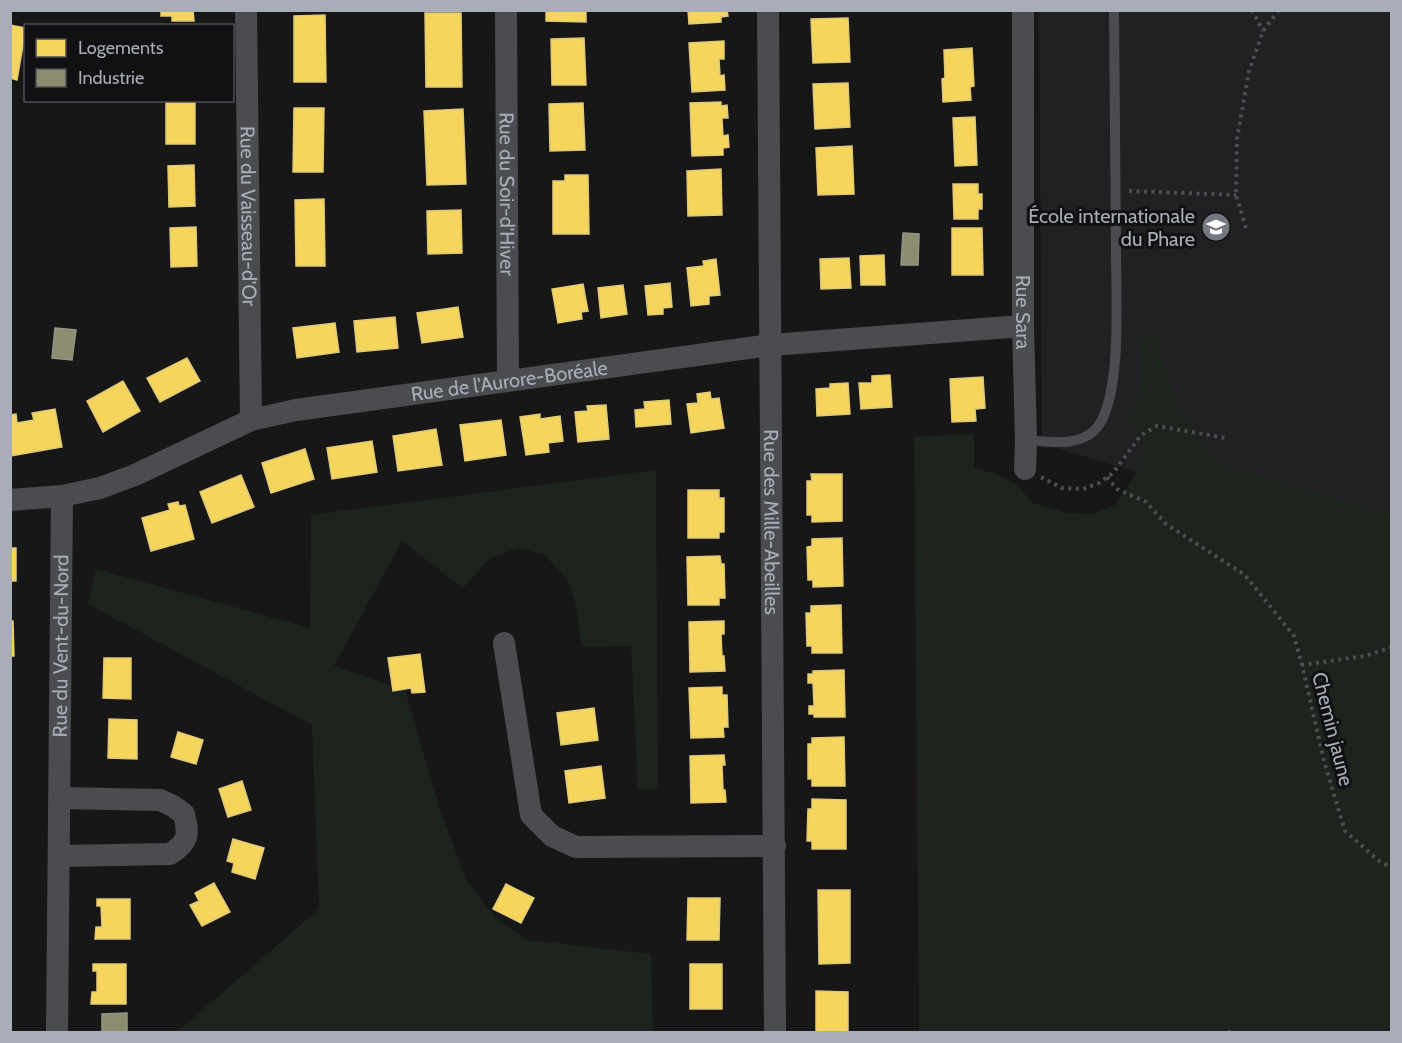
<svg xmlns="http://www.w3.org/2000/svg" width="1402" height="1043" font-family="Cabin,sans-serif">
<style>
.built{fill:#212123}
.green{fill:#1d241e}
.homes{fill:#f6d55c;stroke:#dfc978;stroke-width:1.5}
.industry{fill:#8c8c6e;stroke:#949684;stroke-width:1.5}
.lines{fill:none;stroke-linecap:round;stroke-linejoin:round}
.path{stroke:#4d4e52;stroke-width:4;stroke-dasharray:3 4.5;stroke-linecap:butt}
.lane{stroke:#4b4c50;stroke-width:10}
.street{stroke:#4b4c50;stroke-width:22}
.labels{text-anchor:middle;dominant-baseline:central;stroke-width:6;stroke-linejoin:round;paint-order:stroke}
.street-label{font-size:20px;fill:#a8adb8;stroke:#111113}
.poi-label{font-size:20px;fill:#a8adb8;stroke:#111113;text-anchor:end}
</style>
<rect width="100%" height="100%" fill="#171717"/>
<path class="built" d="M1039,11H1391V540L1137,472L1042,444Z"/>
<path class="green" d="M1156,332L1164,365L1179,408L1219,464L1391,515V1032H919L914,437L974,434V468L997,474L1017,485L1033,503L1066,513L1092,514L1114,506L1137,472L1145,447L1128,420L1139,397V340Z
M656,470L658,789L638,790L631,646L582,647L575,602L568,581L544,554L518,548L489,559L463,588L402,541L334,666L405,690L439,807L466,880L495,917L527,940L651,954L653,1032H177L319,909L312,725L88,604L96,569L310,628L311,515Z"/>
<path class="homes" d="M161,10H193L194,21H172V16H161Z
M546,10H586V22L546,21Z
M688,10H727L728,16L721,17V22L689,24Z
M425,13H461L462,87H426Z
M325,15L326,82H294V16Z
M848,18L850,62L813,63L811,19Z
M10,25L26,28L17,80L10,78Z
M584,38L586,85H552L551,39Z
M724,41V59H719L720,76L724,75L725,90L692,92L689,43Z
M972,48L974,86L970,87L971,100L943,102L942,79L945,78L944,50Z
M848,83L850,127L815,129L813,84Z
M166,102H195V144H166Z
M721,102V106L727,105L728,118H722L723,136L728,135L729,147L723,148V155L692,156L690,103Z
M583,103L585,150L550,151L549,104Z
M294,108H324L323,172H293Z
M463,109L466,184L427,185L424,111Z
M975,117L977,165L955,166L953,118Z
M852,146L854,194L818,195L816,148Z
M194,165L195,206L169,207L168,166Z
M721,169L722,215L688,216L687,171Z
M565,175H588L589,234H553V181H565Z
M953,184H978V194H982V209H978V219H954Z
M324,199L325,266H296L295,200Z
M461,210L462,253L428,254L427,211Z
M196,227L197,266L171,267L170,228Z
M952,228H982L983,275H952Z
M884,255L885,285H861L860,256Z
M849,258L851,288L821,289L820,259Z
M716,259L720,295L709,296V304L691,306L687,268L704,266L703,261Z
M670,283L672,307L663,308V314L648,315L645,286Z
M583,284L588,311L581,312L582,319L558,323L552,289Z
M623,285L627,314L601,318L598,288Z
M458,307L463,337L422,343L417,313Z
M395,317L398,348L357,352L354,321Z
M335,323L339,352L297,358L293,328Z
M187,358L200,381L160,402L147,378Z
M890,375L892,407L861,409L859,383H872V376Z
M983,377L985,408L975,409L976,421L952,422L950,379Z
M123,381L140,411L103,432L87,401Z
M848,383L850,414L817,416L816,389L830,388V384Z
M710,392L711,399L719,398L724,428L691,433L687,404L698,403L697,394Z
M669,400L671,424L636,427L635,410L645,409L644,402Z
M606,405L609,439L578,442L575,412L588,411L587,406Z
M55,409L62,447L10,456V415L16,414L17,423L34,420L32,413Z
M540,414V419L560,416L563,441L548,443L549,452L526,455L520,417Z
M501,420L506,455L465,461L460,425Z
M436,429L442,465L398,471L393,436Z
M372,441L377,472L332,479L327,448Z
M305,449L314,479L271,493L262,463Z
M811,474H842V521L812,522V515H807V481H812Z
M241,475L254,507L212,523L200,492Z
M688,490H719V498H724V532H719V538H688Z
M178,502L179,506L185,505L194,539L151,551L142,518L170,510L168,504Z
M842,538L843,586L813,587V580H808L807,547L812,546V539Z
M10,548H16V581H10Z
M720,556L721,564H724L725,598H719V605H688L687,557Z
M841,605L842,653H812V646H807L806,613H811V606Z
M10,621H13L14,656H10Z
M724,621V634H721L722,656H724L725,671L690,672L689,622Z
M420,654L425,692L412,693L411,688L393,691L388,658Z
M104,658H131V699L103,698Z
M844,670L845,717H814V714H809V706H814L813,683H808V674H813V671Z
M722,687V695H727L728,727H723L724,737L691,738L689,688Z
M594,708L598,740L561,745L557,713Z
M109,719L137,720V759L108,758Z
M178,732L203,740L196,764L171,757Z
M844,737L845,786H812V779H808V744H812V738Z
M724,755L725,765H722L723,790H725L726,802L691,803L690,756Z
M601,766L605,798L569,803L565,771Z
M242,781L251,810L228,817L219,789Z
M812,799L846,800V849H812V841H807L808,809H812Z
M233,839L264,848L255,879L232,872L234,863L227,861Z
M214,883L230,912L202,926L190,905L199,901L195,893Z
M506,884L534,898L521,923L493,909Z
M818,890H850V963L819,964Z
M688,898H720L719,940H687Z
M97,899H130V939H95L96,927H102L101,906H97Z
M93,964H126V1004H91L92,992H97V971H93Z
M690,964H722V1009H690Z
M816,991L848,992V1032H816Z"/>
<path class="industry" d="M903,233L919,234L918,265H901Z
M55,328L76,330L72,360L52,358Z
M127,1013V1032H102V1014Z"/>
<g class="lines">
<path class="path" d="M1252,10L1263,31
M1129,191L1236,195
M1246,228L1236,195L1237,139L1249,71L1263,31L1279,10
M1041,477L1062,488L1083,489L1099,483L1113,473L1141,435L1157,426L1226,438
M1107,477L1117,489L1146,502L1166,524L1245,575L1294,636L1302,665
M1392,647L1365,656L1302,665L1324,761L1345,831L1378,860L1392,868
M1228,1032H1232"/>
<path class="lane" d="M1026,440C1050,442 1083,448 1099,425C1122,390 1116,296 1116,253C1116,172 1115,91 1114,10"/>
<g class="street">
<path id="s1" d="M246,10L251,420"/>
<path id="s2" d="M506,10L508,380"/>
<path id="s3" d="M768,10L775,1032"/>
<path id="s4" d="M1023,10V326L1026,440L1025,469"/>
<path id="s5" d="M10,500L62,496L100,488L135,475L251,420L296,410L771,345L1023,326"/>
<path d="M504,643L531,815L552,836L576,847L775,846"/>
<path d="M59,856L170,854C189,842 189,835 184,814L173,806L160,800L60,798"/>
<path id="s6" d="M57,1032L62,496"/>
</g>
</g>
<defs>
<g id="school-disc" transform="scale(1.5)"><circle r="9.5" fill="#757880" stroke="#111113"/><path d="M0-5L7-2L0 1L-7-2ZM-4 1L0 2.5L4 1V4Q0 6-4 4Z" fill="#fff"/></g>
</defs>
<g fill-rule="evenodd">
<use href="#school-disc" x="1216" y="227"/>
</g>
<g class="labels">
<g class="street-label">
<text stroke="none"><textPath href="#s2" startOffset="184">Rue du Soir-d'Hiver</textPath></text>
<text stroke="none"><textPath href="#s1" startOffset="206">Rue du Vaisseau-d'Or</textPath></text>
<text stroke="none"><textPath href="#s4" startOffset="302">Rue Sara</textPath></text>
<text stroke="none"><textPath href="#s5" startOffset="518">Rue de l'Aurore-Boréale</textPath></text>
<text stroke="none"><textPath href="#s3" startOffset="512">Rue des Mille-Abeilles</textPath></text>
<text stroke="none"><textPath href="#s6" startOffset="386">Rue du Vent-du-Nord</textPath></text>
<text transform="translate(1333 729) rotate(76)">Chemin jaune</text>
</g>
<g class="poi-label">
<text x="1195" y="216">École internationale<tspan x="1195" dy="23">du Phare</tspan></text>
</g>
</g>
<rect width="1402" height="1043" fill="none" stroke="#a8adb8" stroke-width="24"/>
<rect x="24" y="24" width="210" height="78" fill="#111113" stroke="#4d4f55" stroke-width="1.5"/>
<rect x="36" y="39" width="30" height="18" fill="#f6d55c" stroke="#4d4f55" stroke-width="1.5"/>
<text x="78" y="54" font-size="18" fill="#a8adb8">Logements</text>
<rect x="36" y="69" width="30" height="18" fill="#8c8c6e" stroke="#4d4f55" stroke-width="1.5"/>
<text x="78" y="84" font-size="18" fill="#a8adb8">Industrie</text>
</svg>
